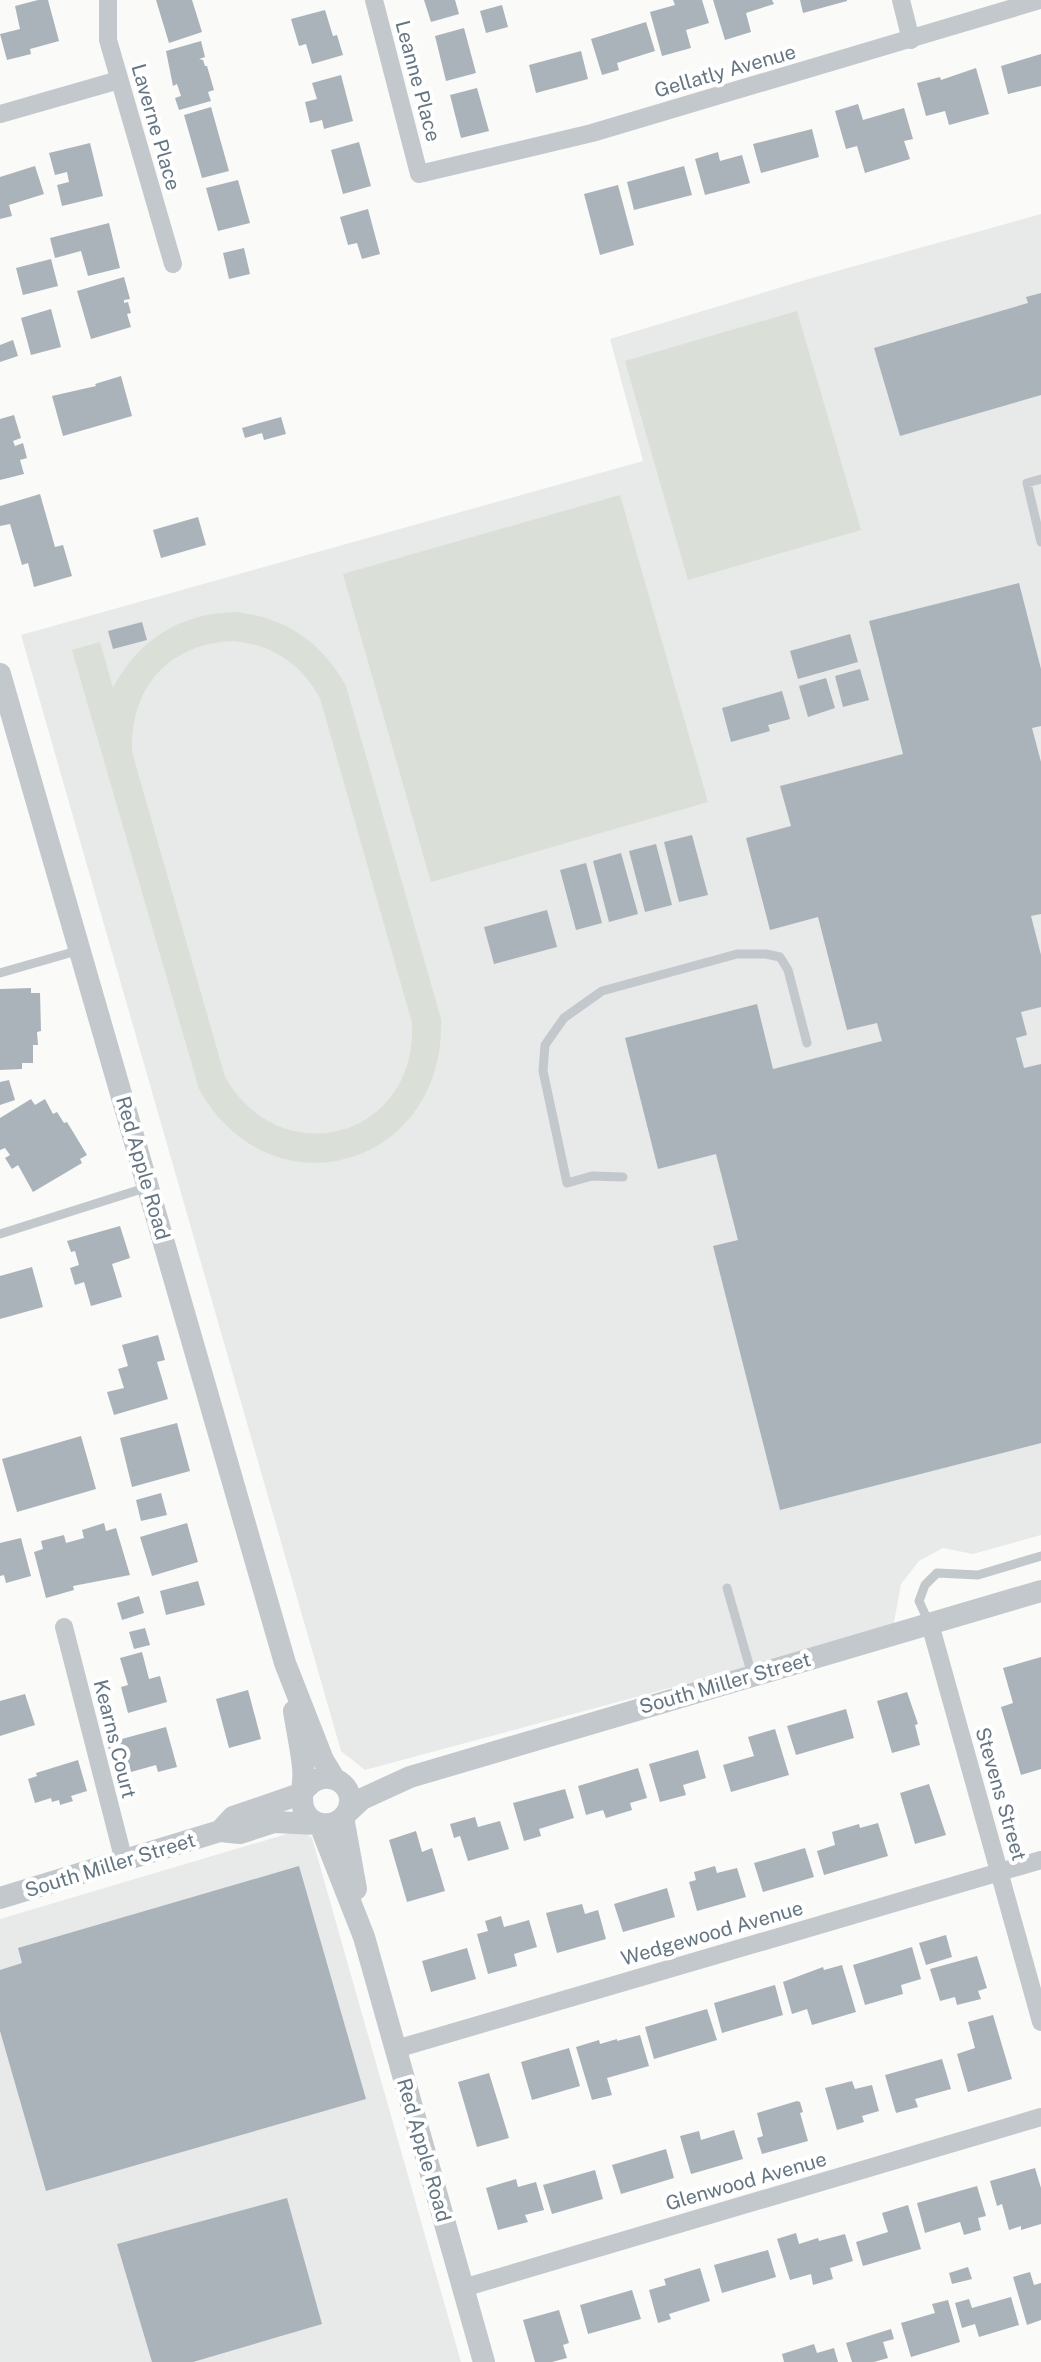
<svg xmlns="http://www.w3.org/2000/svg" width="1041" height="2362" font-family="'Public Sans',sans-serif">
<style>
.built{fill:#e8e9e9}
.green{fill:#dadfd7;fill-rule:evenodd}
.building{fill:#aab3b9}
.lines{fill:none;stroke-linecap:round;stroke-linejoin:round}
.service{stroke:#c3c8cc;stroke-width:9}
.minor{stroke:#c3c8cc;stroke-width:18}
.tertiary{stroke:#c3c8cc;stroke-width:22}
.labels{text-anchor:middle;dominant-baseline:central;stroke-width:8;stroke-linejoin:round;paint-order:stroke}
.street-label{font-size:20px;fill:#657683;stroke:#fff}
</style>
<rect width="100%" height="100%" fill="#fafaf8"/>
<path class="built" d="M1041,214V1535L973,1554L943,1548L919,1561L901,1584L893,1628L365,1770L341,1751L21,635L643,461L610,339L812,278Z
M290,1833H306L312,1838L461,2362H0V1919Z"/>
<path class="green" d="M797,311L861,530L688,580L625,361Z
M620,495L708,802L431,882L343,574Z
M235,612C285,617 321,641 346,686L441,1019C446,1167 271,1218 199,1089L72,650L100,642L113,688C139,639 179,614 235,612ZM234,641C273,645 301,664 320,698L412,1023C418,1137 282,1176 225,1077L132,752C130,687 169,643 234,641Z"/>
<path class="building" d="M38,0H48L59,41L30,49L31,54L7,60L0,34L20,29L15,6Z
M156,0H192L202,32L169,43Z
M424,0H455L459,14L431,22Z
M673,0H702L709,23L686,30L691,48L662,56L650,12L675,5Z
M713,0H772L774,4L746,13L751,32L725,40Z
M800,0H847V1L803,13Z
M502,5L508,27L486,33L480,11Z
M325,10L333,36L337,35L343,55L312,64L306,44L299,46L291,19Z
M646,22L655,51L617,63L619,70L602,75L591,39Z
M464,28L476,73L446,81L435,36Z
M201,41L205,57L199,59L203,60L205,66H207L214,90L208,92L211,101L179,110L175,98L181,96L177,84L173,86L166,51Z
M581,51L588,79L536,93L529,65Z
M1041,54V86L1008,94L1001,66Z
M976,68L989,114L949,125L945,111L926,116L917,83L940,77L941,80Z
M341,75L353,121L324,129L322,120L310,123L305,102L317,99L312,83Z
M477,88L489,131L461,138L450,95Z
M858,104L863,120L904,108L913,139L904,141L910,159L865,173L857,146L846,149L835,111Z
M211,107L229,171L202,178L184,115Z
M812,129L819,157L761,173L753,144Z
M359,142L371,186L343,194L331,150Z
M90,143L103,196L62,206L57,185L69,182L67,172L55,175L49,153Z
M718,152L720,161L742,155L750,183L705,195L695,159Z
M35,166L44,194L9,205L12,216L0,219V177Z
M684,166L692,195L634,210L627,182Z
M238,180L250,223L218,231L206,188Z
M618,185L634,245L600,255L584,194Z
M368,209L380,254L362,259L357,243L348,245L340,217Z
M109,223L120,268L88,276L81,251L55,258L50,238Z
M244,248L250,274L229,279L223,253Z
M51,259L58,286L23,295L16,268Z
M124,277L130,299L124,300V303L128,302L131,313L127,314L131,327L91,339L77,291Z
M1041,293V395L900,436L874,348L1028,303L1026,297Z
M51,309L61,347L31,355L21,318Z
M13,340L18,356L0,362V345Z
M121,376L132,416L63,436L52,396L96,386L95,384Z
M14,415L21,438L13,441L15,446L23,443L27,458L20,460L24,474L0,480V419Z
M281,417L286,434L264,440L262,433L245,438L242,428Z
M40,494L55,547L63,545L72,576L34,587L28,563L22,565L10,524L0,526V506Z
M198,517L206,545L161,558L153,530Z
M1019,583L1041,669V726L1032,728L1041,762V914L1031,916L1041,955V1007L1021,1012L1027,1035L1016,1038L1024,1068L1041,1064V1443L780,1510L713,1246L738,1240L716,1154L658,1169L625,1038L757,1004L773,1069L882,1041L877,1023L847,1030L818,917L770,930L746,838L791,826L780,786L903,754L869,621Z
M142,622L147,640L113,649L108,631Z
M850,634L858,662L798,679L790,651Z
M860,669L869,700L843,707L835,676Z
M826,678L835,708L808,717L799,686Z
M782,691L790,719L768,725L770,731L731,742L722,708Z
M692,835L708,895L679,902L664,842Z
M656,844L672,905L645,912L629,851Z
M621,853L638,914L609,922L593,861Z
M586,863L602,923L576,930L560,870Z
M547,910L557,947L494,964L484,927Z
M31,988V993H40L41,1031L37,1032L38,1045H33V1063H22V1069L0,1070V989Z
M9,1080L15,1100L0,1105V1082Z
M31,1099L35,1105L45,1099L53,1114L57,1112L64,1123L67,1122L87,1155L80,1159L82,1163L33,1192L18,1165L12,1169L5,1158L10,1155L5,1148L0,1150V1118Z
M120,1226L130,1258L112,1264L122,1297L91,1306L84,1282L75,1285L70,1268L79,1265L75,1251L71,1252L67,1241Z
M32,1267L43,1307L0,1319V1276Z
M158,1335L165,1360L157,1362L168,1399L114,1415L107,1392L124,1388L118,1369L128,1366L122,1345Z
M177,1423L190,1471L132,1487L120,1438Z
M81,1436L96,1489L17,1512L2,1459Z
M161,1493L167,1515L141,1521L136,1500Z
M104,1523L106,1531L116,1528L130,1575L73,1586L74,1590L46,1598L34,1552L43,1549L41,1541L64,1535L66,1543L84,1538L82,1530Z
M187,1523L198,1562L152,1576L140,1537Z
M21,1538L31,1576L6,1583L4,1575L0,1576V1543Z
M198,1581L205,1605L166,1615L160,1591Z
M139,1596L144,1613L122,1620L117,1603Z
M145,1628L150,1645L134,1649L129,1632Z
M142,1652L149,1679L160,1676L167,1702L128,1713L121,1687L128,1685L120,1658Z
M1041,1657V1769L1021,1775L1001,1707L1013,1703L1003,1668Z
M248,1690L261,1739L229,1748L216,1699Z
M907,1692L918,1724L915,1725L920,1745L892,1753L877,1701Z
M25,1694L35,1725L0,1736V1701Z
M846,1709L854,1738L796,1755L787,1726Z
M166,1727L177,1767L158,1772L156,1765L131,1772L129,1763L114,1767L107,1743Z
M775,1729L789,1775L731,1792L723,1765L754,1756L748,1737Z
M698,1750L706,1778L683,1785L686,1795L660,1802L649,1764Z
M78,1760L87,1791L71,1796L73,1801L60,1805L59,1800L52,1802L51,1798L35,1803L28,1779L37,1776L36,1773Z
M638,1768L647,1798L630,1803L632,1810L606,1818L603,1810L586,1815L578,1786Z
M929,1784L946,1835L915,1844L900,1793Z
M565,1789L574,1818L539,1829L541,1836L524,1841L513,1803Z
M475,1817L478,1827L500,1821L509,1849L468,1861L460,1836L454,1838L450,1824Z
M878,1823L888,1856L824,1875L817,1851L835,1845L832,1832L859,1824L860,1828Z
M416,1831L422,1852L432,1848L445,1891L407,1902L389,1840Z
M805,1848L814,1877L763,1892L754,1863Z
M299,1866L366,2099L46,2191L0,2031V1970L22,1963L18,1948Z
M715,1866L717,1873L737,1868L746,1897L697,1911L689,1882L696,1880L694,1872Z
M667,1888L675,1917L623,1932L614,1904Z
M582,1904L585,1914L598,1910L606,1939L557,1953L546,1913Z
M501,1916L504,1927L529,1920L537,1947L514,1954L517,1966L488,1974L477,1934L488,1931L485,1921Z
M946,1935L952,1957L926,1965L919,1943Z
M912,1947L921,1979L901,1985L903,1994L865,2005L853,1965Z
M467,1948L476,1979L431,1992L422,1961Z
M977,1956L987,1988L978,1991L981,1999L957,2005L955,1997L940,2001L930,1969Z
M842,1965L856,2012L812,2025L807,2009L792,2014L783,1982L823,1967L824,1970Z
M775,1985L783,2015L722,2033L714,2003Z
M707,2009L717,2040L654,2059L645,2027Z
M993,2015L1012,2079L968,2092L957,2054L975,2048L968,2022Z
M640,2035L649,2066L607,2078L612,2095L592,2100L576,2047L599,2040L600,2044L617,2039V2041Z
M569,2048L580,2086L532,2100L521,2062Z
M942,2059L951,2089L915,2099L918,2107L896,2113L885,2075Z
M489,2073L509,2138L477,2147L458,2082Z
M852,2081L855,2089L872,2085L879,2111L862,2116L864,2122L837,2130L825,2088Z
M797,2101L800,2102L803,2112L800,2113L808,2141L762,2154L757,2138L763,2136L757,2113Z
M734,2130L743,2159L691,2174L680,2136L699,2131L701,2140Z
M666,2149L674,2178L621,2194L612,2165Z
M1035,2168L1041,2188V2224L1021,2230V2226L1009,2230L1002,2204L997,2206L990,2181Z
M595,2170L603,2199L552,2214L543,2185Z
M516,2179L518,2187L536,2182L544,2210L525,2215L528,2222L498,2230L486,2188Z
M977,2186L986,2216L978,2218L981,2230L964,2235L960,2222L925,2233L917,2203Z
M287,2198L322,2324L193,2362H152L117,2244Z
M908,2205L921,2249L863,2266L856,2242L888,2232L882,2213Z
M796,2233L799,2244L818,2238L819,2241L845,2234L853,2261L830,2268L833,2279L813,2285L811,2274L790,2280L777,2239Z
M768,2250L776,2277L722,2293L714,2265Z
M968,2267L972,2279L952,2284L949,2273Z
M700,2268L710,2301L669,2314L671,2319L658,2323L649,2290L666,2285L664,2279Z
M1030,2272L1034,2285L1041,2283V2320L1027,2325L1013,2277Z
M632,2290L641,2319L588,2334L580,2305Z
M1011,2297L1019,2325L979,2337L975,2324L962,2328L955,2303L969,2299L972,2308Z
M948,2300L960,2342L911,2357L901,2323L935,2313L932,2304Z
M559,2310L569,2343L563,2345L567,2358L552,2362H535L523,2320Z
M891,2329L894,2339L883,2342L888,2358L874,2362H852L846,2343Z
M814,2344L817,2353L834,2348L838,2362H784L782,2354Z"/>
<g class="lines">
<path class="service" d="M1041,479L1027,483L1041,542
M0,973L80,950
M623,1177L592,1176L567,1183L543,1071L545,1045L564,1018L602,991L737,954H766L780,957L788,970L807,1043
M0,1234L148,1187
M727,1588L752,1675
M929,1623L919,1601L925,1585L937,1573L978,1575L1041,1556"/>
<path class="minor" d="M108,0V40L173,264
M374,0L419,174L592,133L1040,0
M901,0L911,40
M0,114L119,80
M930,1624L1041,2022
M64,1627L124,1861
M396,2049L1041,1860
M463,2288L1041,2117"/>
<path class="tertiary" d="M0,674L285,1663L323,1760L334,1778
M294,1711C297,1730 301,1748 303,1767C305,1781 299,1798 304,1810C311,1827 334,1829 345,1815C364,1790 326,1759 303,1792
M346,1814L362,1799L410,1777L1041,1591
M343,1817L356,1889
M320,1825L364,1937L484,2362
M220,1831L233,1817L303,1793
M0,1898L220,1831L240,1833L274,1822L318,1824"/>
</g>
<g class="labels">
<g class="street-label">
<text transform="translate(725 71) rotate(-16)">Gellatly Avenue</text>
<text transform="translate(418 81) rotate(75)">Leanne Place</text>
<text transform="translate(156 127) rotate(74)">Laverne Place</text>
<text transform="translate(143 1168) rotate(74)">Red Apple Road</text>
<text transform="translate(725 1683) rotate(-16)">South Miller Street</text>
<text transform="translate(115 1739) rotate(76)">Kearns Court</text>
<text transform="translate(1001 1794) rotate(74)">Stevens Street</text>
<text transform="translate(110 1865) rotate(-17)">South Miller Street</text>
<text transform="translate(712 1933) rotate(-16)">Wedgewood Avenue</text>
<text transform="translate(424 2150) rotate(74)">Red Apple Road</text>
<text transform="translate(746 2181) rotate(-16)">Glenwood Avenue</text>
</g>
</g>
</svg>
